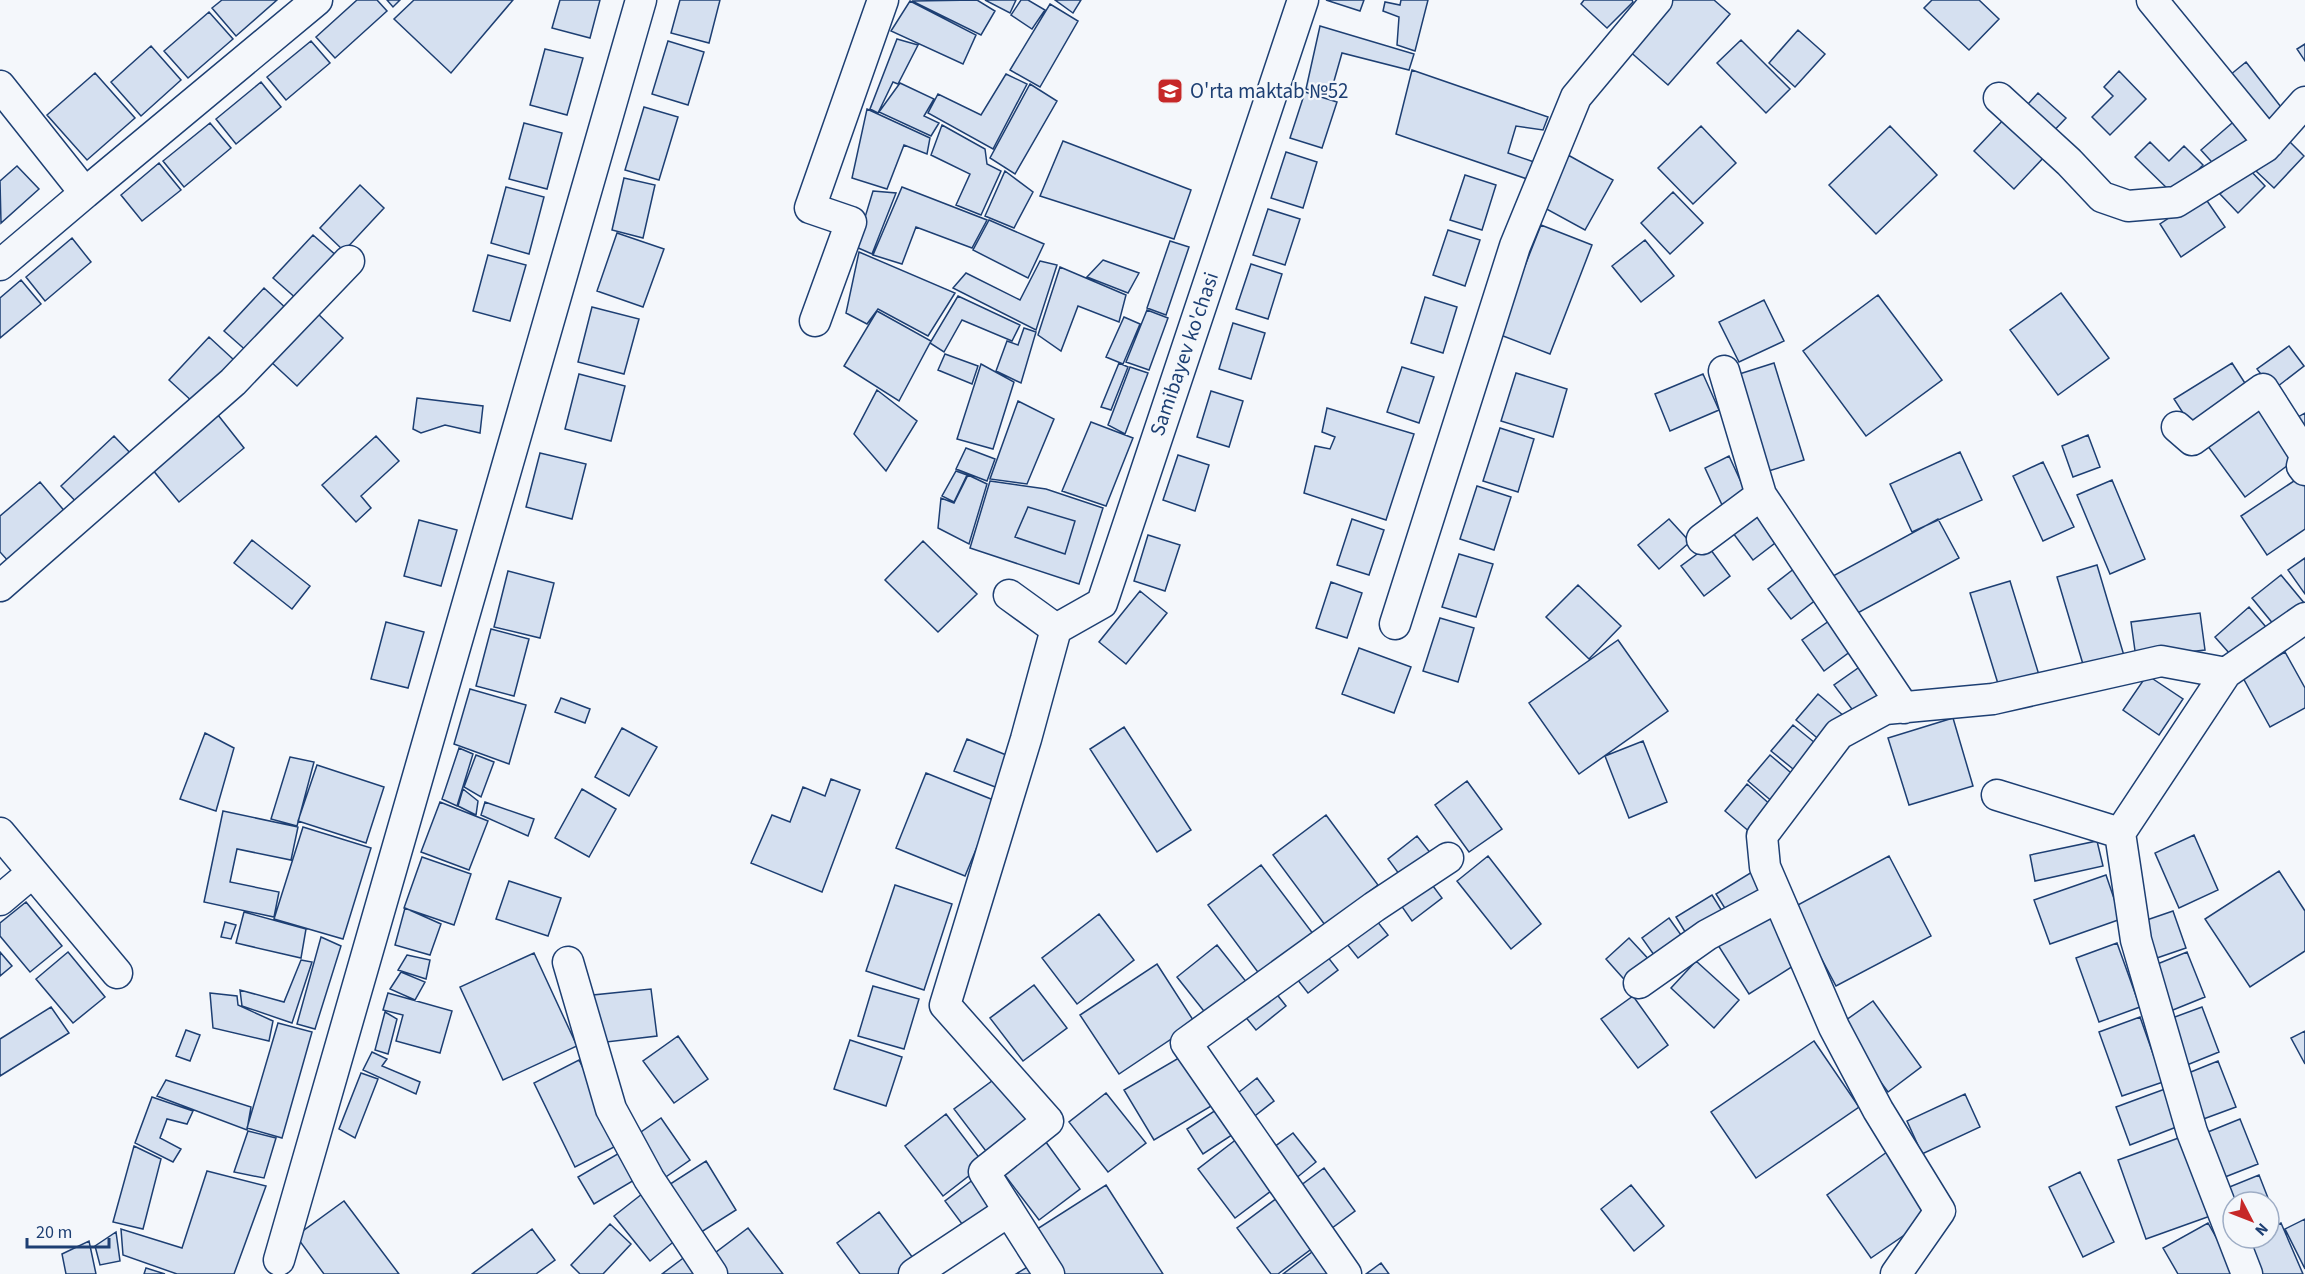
<svg xmlns="http://www.w3.org/2000/svg" width="2305" height="1274" font-family="'Source Sans 3',sans-serif">
<style>
.building{fill:#d5e0f0;stroke:#1d3f73;stroke-width:1.5}
.lines{fill:none;stroke-linecap:round;stroke-linejoin:round}
.minor-casing{stroke:#1d3f73;stroke-width:33}
.minor{stroke:#f4f7fb;stroke-width:30}
.labels{text-anchor:middle;dominant-baseline:central;stroke-width:4.5;stroke-linejoin:round;paint-order:stroke}
.poi-label{font-size:21px;fill:#1d3f73;stroke:#f4f7fb;text-anchor:start}
.street-label{font-size:21px;fill:#1d3f73;stroke:#f4f7fb}
</style>
<rect width="100%" height="100%" fill="#f4f7fb"/>
<path class="building" d="M222,0H277L236,36L212,8Z
M357,0H377L387,11L335,58L316,37Z
M387,0H400L393,7Z
M414,0H513L451,73L394,19Z
M560,0H600L590,38L552,28Z
M680,0H720L709,43L671,33Z
M977,0L995,11L981,35L912,1Z
M985,0H1016L1010,13Z
M1021,0H1028L1045,10L1032,29L1011,15Z
M1055,0H1081L1073,13Z
M1326,0H1364L1360,11Z
M1401,0H1428L1415,51L1397,45L1399,17L1383,11L1385,2L1400,5Z
M1584,0H1632L1633,2L1607,28L1581,4Z
M1670,0H1714L1730,14L1668,85L1627,49Z
M1932,0H1979L1999,19L1969,50L1924,8Z
M910,1L976,35L963,64L891,31Z
M1050,4L1078,21L1040,87L1010,70Z
M209,12L233,39L188,78L164,51Z
M1320,26L1414,54L1409,70L1342,53L1330,95L1306,89Z
M1798,30L1825,54L1795,87L1769,63Z
M897,39L918,45L898,84L893,82L878,113L870,109Z
M1741,40L1790,89L1766,113L1717,63Z
M311,41L330,63L286,100L267,77Z
M668,41L704,52L688,105L652,94Z
M2305,44V61L2297,49Z
M151,46L181,80L141,116L111,82Z
M545,49L583,58L567,115L530,105Z
M2246,62L2288,116L2271,128L2230,75Z
M1412,70L1548,117L1543,130L1516,126L1508,153L1534,162L1527,179L1396,134Z
M2119,71L2146,99L2110,135L2092,117L2113,96L2104,87Z
M95,73L135,118L87,160L47,115Z
M1006,74L1027,84L993,149L928,113L938,94L981,115Z
M261,82L281,107L236,144L216,119Z
M900,83L934,99L924,116L939,123L931,136L879,112Z
M1030,84L1057,101L1015,174L990,158Z
M1305,92L1337,102L1322,148L1290,138Z
M2038,93L2066,118L2047,138L2020,113Z
M644,107L678,117L659,180L625,170Z
M867,109L930,138L927,154L904,145L887,189L852,178Z
M2006,117L2046,155L2014,189L1974,151Z
M2239,117L2256,137L2219,170L2201,150Z
M210,123L231,148L184,187L163,161Z
M524,123L562,133L547,189L509,179Z
M942,125L985,149L987,164L1001,171L981,215L956,205L970,174L931,155Z
M1701,126L1736,163L1693,204L1658,168Z
M1890,126L1937,175L1876,234L1829,185Z
M2287,139L2304,156L2274,188L2256,171Z
M1063,141L1191,190L1174,239L1040,196Z
M2150,142L2169,161L2184,146L2203,165L2174,195L2135,157Z
M1286,152L1317,162L1303,208L1271,198Z
M1568,155L1613,180L1585,230L1541,206Z
M159,163L181,190L142,221L121,195Z
M17,166L39,189L1,223L0,181Z
M2248,168L2265,186L2238,213L2220,194Z
M1005,171L1033,192L1014,228L985,216Z
M1465,175L1496,185L1482,230L1450,220Z
M624,178L655,185L643,238L612,230Z
M360,185L384,208L344,251L320,228Z
M506,187L544,197L529,254L491,243Z
M902,187L987,220L972,248L916,227L902,264L873,255Z
M873,191L896,193L872,254L856,247Z
M1673,192L1703,223L1670,254L1641,223Z
M2203,195L2225,227L2181,257L2160,224Z
M1268,209L1300,219L1285,265L1253,255Z
M989,220L1044,244L1028,278L973,250Z
M1541,225L1592,245L1550,354L1498,334Z
M1448,230L1480,240L1465,286L1433,275Z
M617,233L664,249L643,307L597,291Z
M313,235L338,257L298,300L273,278Z
M72,238L91,262L45,301L26,277Z
M1645,240L1674,276L1641,302L1612,266Z
M1170,241L1189,247L1166,315L1147,308Z
M859,252L955,293L928,336L878,309L867,324L846,313Z
M488,255L526,265L510,321L473,311Z
M1103,260L1139,273L1128,293L1087,277Z
M1040,261L1057,265L1036,330L953,288L966,273L1020,300Z
M1251,264L1282,274L1268,319L1236,309Z
M1060,267L1126,295L1119,322L1078,306L1061,351L1038,335Z
M21,280L41,304L0,338V298Z
M264,288L288,310L249,353L224,331Z
M2061,293L2109,358L2058,395L2010,330Z
M1878,295L1942,380L1866,436L1803,351Z
M958,296L1020,325L1012,341L962,320L944,352L930,343Z
M1425,297L1457,307L1443,353L1411,343Z
M1764,300L1784,341L1739,362L1719,322Z
M592,307L639,319L624,374L578,362Z
M1147,310L1168,318L1149,370L1126,362Z
M315,311L343,338L297,386L269,360Z
M877,311L931,341L899,401L844,366Z
M1124,317L1140,324L1123,364L1106,357Z
M1233,323L1265,333L1251,379L1219,369Z
M1024,328L1036,332L1021,383L996,371L1007,341L1018,345Z
M209,337L234,360L194,403L169,380Z
M2289,346L2304,366L2273,390L2257,369Z
M945,354L978,366L972,384L938,370Z
M1119,363L1128,367L1111,410L1101,407Z
M1774,363L1804,460L1762,473L1733,376Z
M2232,363L2252,394L2194,430L2174,399Z
M981,364L1014,382L993,449L957,439Z
M1130,367L1148,373L1125,434L1108,425Z
M1402,367L1434,377L1419,423L1387,412Z
M1516,373L1567,389L1553,437L1501,421Z
M579,374L625,386L611,441L565,429Z
M1703,374L1719,410L1670,431L1655,394Z
M877,390L917,421L886,471L854,434Z
M1211,391L1243,401L1229,447L1197,437Z
M417,398L483,406L480,433L445,425L421,433L413,429Z
M1018,401L1054,419L1027,484L990,479Z
M2261,405L2299,457L2245,497L2207,445Z
M1327,408L1414,434L1386,520L1304,493L1315,446L1330,449L1335,437L1322,432Z
M2305,413V449L2289,422Z
M218,415L244,448L179,502L152,469Z
M1091,422L1133,438L1106,506L1062,491Z
M1500,428L1534,439L1518,492L1483,481Z
M2088,435L2100,467L2073,477L2062,446Z
M114,436L134,457L81,507L61,486Z
M376,436L399,461L361,496L371,508L356,522L322,485Z
M966,448L995,459L987,481L956,469Z
M1960,452L1982,500L1912,532L1890,484Z
M540,453L586,464L572,519L526,507Z
M1178,455L1209,465L1195,511L1163,500Z
M1729,456L1747,495L1723,507L1705,468Z
M2043,462L2074,527L2043,541L2013,476Z
M956,471L967,475L954,502L942,496Z
M968,475L987,484L969,544L938,528L941,498L954,503Z
M2300,477L2305,485V529L2267,555L2241,516Z
M2112,480L2145,559L2110,574L2077,495Z
M990,481L1046,489L1103,508L1079,584L970,548Z
M40,482L67,514L10,563L0,552V516Z
M1477,486L1511,497L1494,550L1460,539Z
M1028,507L1075,521L1065,554L1015,537Z
M1757,510L1779,540L1753,560L1730,529Z
M1352,519L1384,530L1369,575L1337,565Z
M1669,519L1690,542L1659,569L1638,545Z
M1938,519L1959,558L1854,615L1833,576Z
M419,520L457,530L441,586L404,576Z
M1148,535L1180,545L1165,591L1134,581Z
M252,540L310,586L292,609L234,563Z
M923,541L977,594L938,632L885,580Z
M1708,546L1730,576L1704,596L1681,566Z
M1459,554L1493,564L1476,617L1442,607Z
M2305,558V594L2288,570Z
M2097,565L2125,659L2085,671L2057,577Z
M1795,568L1817,599L1791,619L1768,589Z
M508,571L554,583L540,638L494,627Z
M2281,575L2305,604L2279,631L2252,598Z
M2010,581L2039,675L1999,687L1970,593Z
M1331,582L1362,593L1347,638L1316,628Z
M1578,585L1621,626L1589,659L1546,617Z
M1140,591L1167,613L1126,664L1099,642Z
M2249,607L2271,633L2237,662L2215,637Z
M2200,613L2205,650L2136,658L2131,622Z
M1440,618L1474,628L1458,682L1423,671Z
M1829,621L1851,651L1824,671L1802,640Z
M386,622L424,632L408,688L371,679Z
M491,629L529,639L514,696L476,686Z
M1618,640L1668,711L1579,774L1529,703Z
M1359,648L1411,667L1394,713L1342,694Z
M2285,652L2305,688V708L2270,727L2242,676Z
M1861,666L1884,696L1857,716L1834,685Z
M2147,675L2183,699L2159,735L2123,710Z
M470,689L526,705L509,764L454,744Z
M1818,694L1844,716L1822,742L1796,720Z
M561,698L590,709L585,723L555,712Z
M1953,718L1973,786L1909,805L1888,738Z
M1793,725L1820,747L1798,773L1771,751Z
M1124,727L1191,830L1157,852L1090,749Z
M622,728L657,747L629,796L595,777Z
M205,733L234,748L216,811L180,799Z
M967,739L1016,759L1003,790L954,771Z
M1643,741L1667,802L1629,818L1605,756Z
M459,748L473,754L457,806L442,799Z
M476,755L494,762L481,797L464,787Z
M1770,755L1796,777L1774,803L1748,781Z
M290,757L314,762L297,826L271,819Z
M317,765L384,787L366,843L298,821Z
M926,773L996,801L965,876L896,848Z
M831,779L860,790L822,892L751,863L772,815L790,822L803,787L825,796Z
M1467,781L1502,829L1469,852L1435,805Z
M1747,784L1772,806L1751,833L1725,811Z
M463,789L478,801L476,815L458,806Z
M582,789L616,809L589,857L555,838Z
M440,802L488,821L469,870L421,852Z
M485,802L534,819L528,836L481,815Z
M223,811L298,827L291,860L237,849L230,882L279,892L274,917L204,902Z
M1326,815L1378,885L1325,925L1273,855Z
M303,827L371,848L343,939L274,919Z
M2194,835L2218,890L2179,908L2155,853Z
M1417,836L1432,855L1402,878L1388,859Z
M2097,841L2103,866L2035,881L2030,855Z
M1488,856L1541,924L1511,949L1457,881Z
M1889,856L1931,936L1836,986L1794,907Z
M422,857L471,874L454,925L404,908Z
M1261,865L1314,935L1260,975L1208,905Z
M2279,871L2305,911V951L2250,987L2205,919Z
M1752,872L1767,896L1731,918L1716,894Z
M2106,875L2121,919L2050,944L2034,900Z
M1427,878L1442,898L1412,921L1398,901Z
M509,881L561,898L548,936L496,919Z
M895,885L952,904L924,990L866,971Z
M1712,895L1727,919L1690,940L1676,917Z
M26,902L62,946L30,972L0,936V923Z
M405,908L441,924L430,955L395,945Z
M1767,909L1801,961L1749,994L1716,942Z
M2173,911L2186,948L2151,960L2138,923Z
M244,912L306,929L301,958L236,943Z
M1099,914L1134,960L1077,1004L1042,958Z
M1373,916L1388,935L1358,958L1343,939Z
M1669,918L1686,942L1659,962L1642,938Z
M225,922L236,925L231,939L221,937Z
M321,937L341,946L315,1029L297,1024Z
M1629,938L1654,965L1630,986L1606,959Z
M2117,943L2140,1007L2099,1022L2076,958Z
M1217,945L1248,984L1207,1015L1177,977Z
M1323,951L1338,970L1308,993L1293,974Z
M0,952L12,966L0,976Z
M68,952L105,997L73,1023L36,979Z
M2187,952L2205,997L2168,1012L2150,967Z
M534,953L577,1046L503,1080L460,987Z
M407,955L430,960L426,979L398,970Z
M301,960L312,962L292,1023L242,1006L240,990L284,1002Z
M1696,961L1739,1000L1714,1028L1671,988Z
M1157,964L1195,1023L1119,1074L1080,1015Z
M401,972L425,982L415,1000L390,989Z
M1034,985L1067,1028L1023,1061L990,1018Z
M873,986L919,999L904,1049L858,1036Z
M1271,987L1286,1006L1256,1030L1240,1010Z
M651,989L657,1036L598,1043L593,995Z
M210,993L237,996L238,1005L273,1021L269,1041L213,1028Z
M388,993L452,1011L440,1053L396,1041L403,1015L383,1010Z
M1633,996L1668,1045L1638,1068L1601,1019Z
M1873,1001L1921,1067L1888,1092L1839,1025Z
M51,1007L69,1033L0,1076V1039Z
M2202,1007L2219,1052L2182,1067L2164,1021Z
M385,1012L397,1019L388,1054L375,1050Z
M2140,1017L2163,1082L2122,1096L2099,1032Z
M278,1023L312,1032L282,1138L247,1128Z
M186,1030L200,1035L190,1061L176,1056Z
M2305,1031V1064L2291,1038Z
M678,1036L708,1079L674,1103L643,1061Z
M850,1040L902,1057L886,1106L834,1089Z
M1814,1041L1859,1107L1756,1178L1711,1112Z
M372,1052L387,1059L382,1066L420,1082L416,1094L363,1070Z
M1189,1052L1218,1102L1154,1140L1124,1090Z
M579,1060L620,1144L575,1167L534,1083Z
M2218,1061L2236,1107L2198,1121L2181,1076Z
M361,1073L378,1079L355,1138L339,1129Z
M996,1078L1033,1128L992,1159L954,1109Z
M1257,1078L1274,1101L1247,1122L1229,1100Z
M166,1080L251,1107L247,1130L157,1096Z
M2165,1089L2179,1126L2130,1145L2116,1107Z
M1106,1093L1146,1143L1108,1172L1069,1122Z
M1965,1094L1980,1127L1922,1154L1907,1121Z
M152,1097L193,1111L187,1124L167,1119L160,1138L181,1149L173,1162L135,1143Z
M1222,1106L1238,1131L1203,1154L1187,1129Z
M946,1114L984,1164L943,1196L905,1146Z
M661,1118L690,1160L660,1181L631,1139Z
M2240,1119L2258,1164L2220,1179L2203,1134Z
M248,1131L276,1138L264,1178L234,1172Z
M1293,1133L1316,1162L1290,1183L1266,1153Z
M1242,1135L1279,1185L1235,1218L1198,1169Z
M2184,1136L2213,1215L2146,1239L2118,1160Z
M1043,1138L1080,1189L1039,1220L1001,1170Z
M134,1146L161,1159L143,1229L113,1222Z
M621,1152L636,1179L594,1204L578,1177Z
M1887,1152L1932,1216L1871,1258L1827,1195Z
M706,1161L736,1210L695,1236L664,1188Z
M1324,1168L1355,1211L1328,1231L1296,1189Z
M207,1171L266,1186L234,1274H177L123,1255L121,1229L182,1248Z
M2080,1172L2114,1242L2083,1257L2049,1187Z
M2259,1175L2277,1221L2269,1223V1202H2233L2222,1190Z
M974,1179L997,1211L968,1232L945,1201Z
M1106,1185L1163,1274H1061L1034,1231Z
M1631,1185L1664,1226L1634,1251L1601,1209Z
M642,1194L677,1239L650,1261L614,1216Z
M1281,1195L1318,1244L1278,1274H1271L1237,1228Z
M344,1201L399,1274H324L296,1236Z
M879,1212L916,1262L900,1274H860L837,1243Z
M2305,1219V1269L2285,1229Z
M2208,1223L2235,1271L2230,1274H2178L2163,1248Z
M2281,1223L2303,1274H2252L2246,1238H2269V1228Z
M610,1224L631,1244L603,1274H580L571,1265Z
M748,1228L783,1274H718L707,1259Z
M532,1229L555,1260L536,1274H472Z
M116,1232L120,1261L100,1265L95,1246Z
M89,1241L96,1274H66L62,1254Z
M1316,1249L1335,1274H1283Z
M686,1256L699,1274H662Z
M1381,1263L1389,1274H1366Z
M1029,1266L1034,1274H1016Z
M146,1268L165,1274H144Z"/>
<g class="lines">
<g class="minor-casing">
<path id="minor" d="M2152,0L2269,143
M0,86L85,193L317,0
M1999,98L2069,162L2102,197L2128,206L2176,202L2265,147L2305,102
M0,265L85,193
M815,321L851,222L810,208L883,0
M1724,371L1761,495L1904,708
M2177,427L2192,440L2263,389L2305,455L2302,466L2305,470
M1702,539L1761,495
M0,586L233,382L349,261
M1009,595L1056,629L1102,603L1303,0
M1395,624L1515,246L1576,97L1657,0
M1997,795L2120,833
M0,833L117,973
M0,900L32,873
M568,962L611,1109L649,1179L712,1274
M1639,983L1707,935L1778,897
M279,1260L641,0
M914,1274L1009,1211
M1049,1274L984,1172L1048,1121L945,1005L1026,739L1056,629
M1346,1274L1186,1043L1374,907L1448,858
M1896,1274L1940,1211L1878,1110L1834,1027L1765,867L1762,836L1839,734L1885,709L1993,699L2161,661L2226,673
M2247,1274L2192,1132L2136,940L2120,833L2226,673L2305,618"/>
</g>
<use href="#minor" class="minor"/>
</g>
<defs>
<g id="school-square" transform="scale(1.35)"><rect x="-9" y="-9" width="18" height="18" rx="4" fill="#c62828" stroke="#f4f7fb"/><path d="M0-5L7-2L0 1L-7-2ZM-4 1L0 2.5L4 1V4Q0 6-4 4Z" fill="#fff"/></g>
</defs>
<g fill-rule="evenodd">
<use href="#school-square" x="1170" y="91"/>
</g>
<g class="labels">
<g class="poi-label">
<text x="1190" y="91">O'rta maktab №52</text>
</g>
<g class="street-label">
<text transform="translate(1184 354) rotate(-71)">Samibayev ko'chasi</text>
</g>
</g>
<g transform="translate(2251 1220) rotate(132)"><circle r="28" fill="#f4f7fb" stroke="#9eadc5" stroke-width="1.5"/>
<path d="M0-4.5L10 22L0 15L-10 22Z" fill="#c62828"/>
<text y="-9" font-size="16" font-weight="bold" text-anchor="middle" fill="#1d3f73">N</text>
</g>
<path d="M27 1238v9h82v-9" fill="none" stroke="#1d3f73" stroke-width="3"/>
<text x="36" y="1238" font-size="18" fill="#1d3f73" stroke="#f4f7fb" stroke-width="4.5" paint-order="stroke">20 m</text>
</svg>
